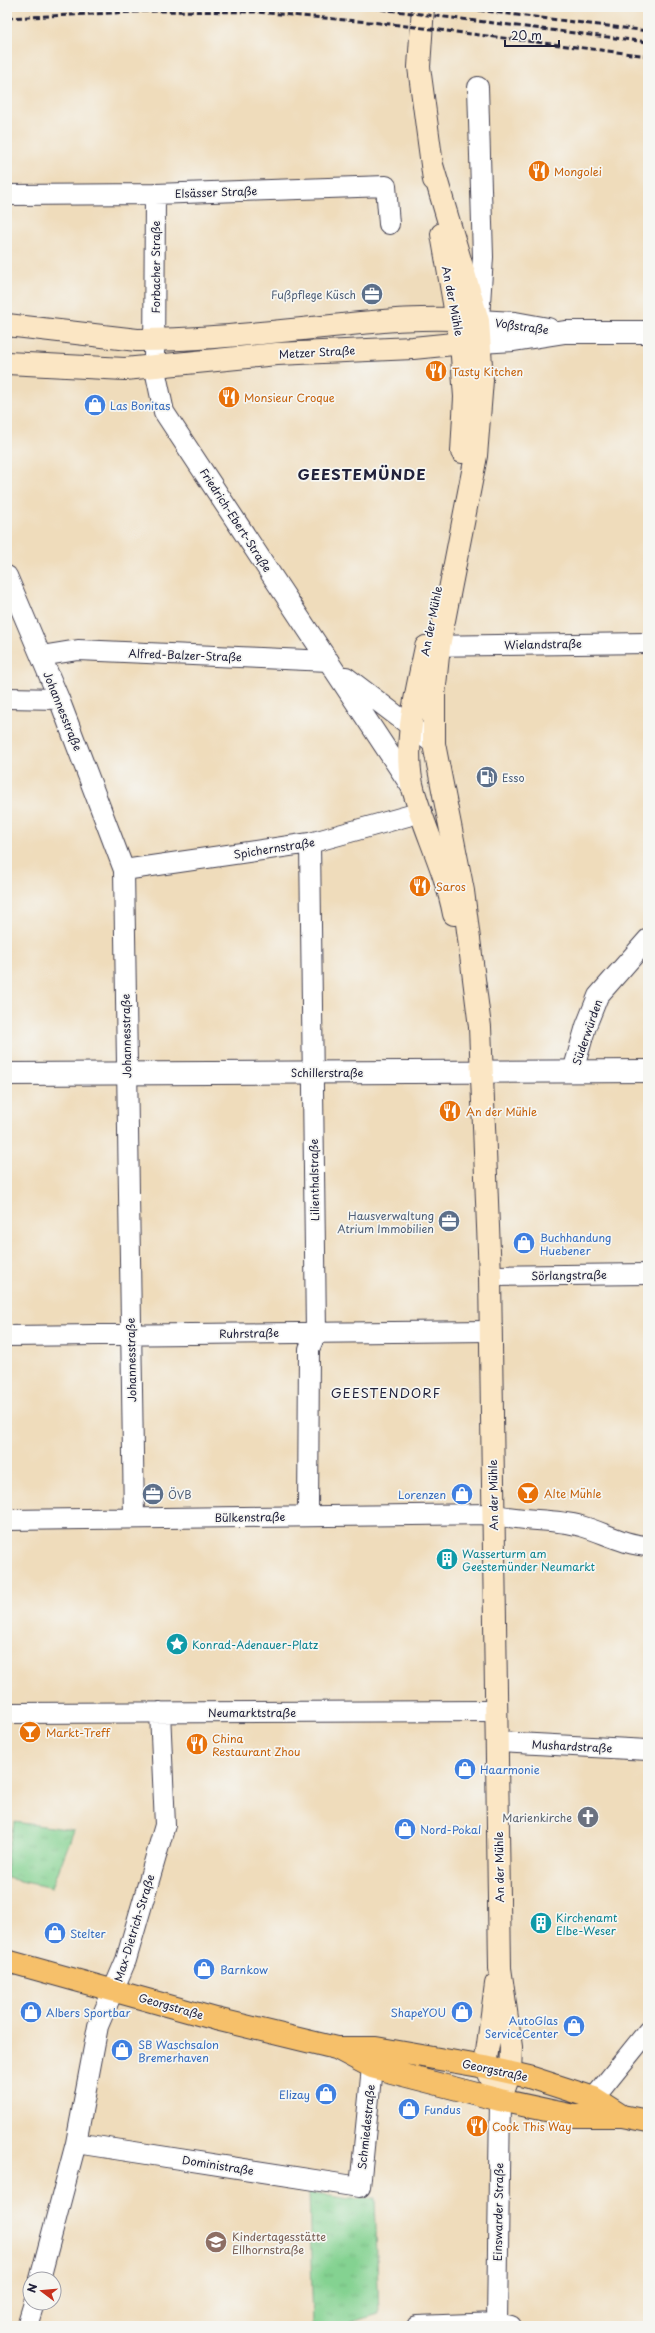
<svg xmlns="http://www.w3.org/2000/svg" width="655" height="2333" font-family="'Playpen Sans',sans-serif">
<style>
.grass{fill:url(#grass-tufts);stroke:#537a66}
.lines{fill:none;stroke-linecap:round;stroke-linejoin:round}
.minor-casing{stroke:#413e4e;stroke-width:22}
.tertiary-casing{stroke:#413e4e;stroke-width:24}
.secondary-casing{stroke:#413e4e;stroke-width:24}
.primary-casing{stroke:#413e4e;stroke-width:24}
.minor{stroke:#fff;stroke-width:20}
.tertiary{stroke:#fff;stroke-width:22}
.secondary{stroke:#fbe6c4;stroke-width:22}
.primary{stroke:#f6c06b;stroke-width:22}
.rail{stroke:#22223b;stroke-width:3;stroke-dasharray:6 3;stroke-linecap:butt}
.labels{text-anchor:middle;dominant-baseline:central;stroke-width:3.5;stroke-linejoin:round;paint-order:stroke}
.food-label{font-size:11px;fill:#c56008;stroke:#f6f6f2;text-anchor:start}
.street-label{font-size:11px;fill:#22223b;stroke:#f6f6f2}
.service-label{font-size:11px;fill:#4e5e75;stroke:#f6f6f2;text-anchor:end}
.shop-label{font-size:11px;fill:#366cbe;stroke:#f6f6f2;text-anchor:start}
.culture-label{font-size:11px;fill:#0d838f;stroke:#f6f6f2;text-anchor:start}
.worship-label{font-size:11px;fill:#5b616d;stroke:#f6f6f2;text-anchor:end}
.education-label{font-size:11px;fill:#785e54;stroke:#f6f6f2;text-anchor:start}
.quarter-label{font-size:13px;letter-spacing:1px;fill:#22223b;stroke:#f6f6f2}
.district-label{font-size:15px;font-weight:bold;letter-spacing:1px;fill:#22223b;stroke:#f6f6f2}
</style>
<defs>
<pattern id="grass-tufts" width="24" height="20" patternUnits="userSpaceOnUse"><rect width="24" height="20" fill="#84d291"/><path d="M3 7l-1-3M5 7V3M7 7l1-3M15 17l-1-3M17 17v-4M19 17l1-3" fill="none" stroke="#72b47e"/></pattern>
</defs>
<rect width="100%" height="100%" fill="#f6f6f2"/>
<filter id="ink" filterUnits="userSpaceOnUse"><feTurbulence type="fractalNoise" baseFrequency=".025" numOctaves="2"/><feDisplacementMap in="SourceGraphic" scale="8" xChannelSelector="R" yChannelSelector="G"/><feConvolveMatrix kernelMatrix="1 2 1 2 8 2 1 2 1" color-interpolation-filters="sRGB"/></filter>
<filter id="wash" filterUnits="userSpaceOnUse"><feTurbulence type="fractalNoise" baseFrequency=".012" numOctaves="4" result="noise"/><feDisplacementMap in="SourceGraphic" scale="16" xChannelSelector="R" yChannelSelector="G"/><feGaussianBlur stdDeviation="0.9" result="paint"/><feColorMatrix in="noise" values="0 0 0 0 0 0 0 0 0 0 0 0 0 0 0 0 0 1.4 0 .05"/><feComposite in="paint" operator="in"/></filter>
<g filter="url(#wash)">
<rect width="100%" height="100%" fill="#efdcbb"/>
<path class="grass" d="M14,1822L74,1830L52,1888L7,1878V1857Z
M309,2193L350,2199L375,2198L379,2314L337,2326H313Z"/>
</g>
<g filter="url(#ink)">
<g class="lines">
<g class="minor-casing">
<path id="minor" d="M478,87L483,257L479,319
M155,194L154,365L164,412L414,791
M7,195L155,194L386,186L389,224
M7,576L59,699L124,870L134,1518
M426,646L648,643
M41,656L78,650L329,661
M346,677L434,744
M7,698L59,699
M124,870L310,843L422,812
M573,1071L586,1026L598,996L648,939
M490,1276L648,1274
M7,1336L490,1331
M308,1516L309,1349L316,1333L310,843
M7,1520L493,1514C522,1522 552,1518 581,1526C603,1532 624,1545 648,1546
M7,1713L496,1711
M497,1742L648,1750
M594,2098L648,2031
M76,2143L360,2187L372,2067
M40,2279L76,2143L98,2026L126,1960L165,1825L160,1712
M497,2323L500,2100
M27,2326L34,2303
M417,2326L497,2323L511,2326"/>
</g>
<g class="tertiary-casing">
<path id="tertiary" d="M478,321L515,323L548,329
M480,342L514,340L565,332H648
M7,1074L648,1071"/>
</g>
<g class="secondary-casing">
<path id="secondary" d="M423,7L419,67L434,180
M432,165L478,321L482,380L476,456L439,646L434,695V744L463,891L480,1027L490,1276L500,1968L511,2047L510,2073L500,2100
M442,234L461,343L465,397L462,452
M7,325L137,340C199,340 260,333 322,327C373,322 420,316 471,320
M7,363L125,369L277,354L413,348L474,342
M426,647C417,691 401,748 414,792C426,833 446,872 454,914
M493,2084L485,2067L496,1984"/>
</g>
<g class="primary-casing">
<path id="primary" d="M7,1961L216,2019L336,2048L372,2067L500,2100L574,2116H622L648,2121
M339,2048H376L485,2067L529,2077L594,2098L622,2116"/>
</g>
<use href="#minor" class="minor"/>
<use href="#tertiary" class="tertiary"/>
<use href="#secondary" class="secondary"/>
<use href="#primary" class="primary"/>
<path class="rail" d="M363,7L648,42
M452,7L648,31
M7,18L155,11L257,12L391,24L648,56"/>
</g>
</g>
<defs>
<g id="restaurant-disc" transform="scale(1.15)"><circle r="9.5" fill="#e8710a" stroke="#f6f6f2"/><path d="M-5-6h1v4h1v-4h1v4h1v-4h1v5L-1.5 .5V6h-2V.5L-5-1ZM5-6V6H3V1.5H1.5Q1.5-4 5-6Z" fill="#fff"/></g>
<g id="office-disc" transform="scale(1.15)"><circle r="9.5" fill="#5c6f8a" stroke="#f6f6f2"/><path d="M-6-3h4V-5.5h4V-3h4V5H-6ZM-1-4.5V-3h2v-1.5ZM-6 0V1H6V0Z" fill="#fff"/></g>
<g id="shop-disc" transform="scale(1.15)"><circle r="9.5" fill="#3f7fe0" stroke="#f6f6f2"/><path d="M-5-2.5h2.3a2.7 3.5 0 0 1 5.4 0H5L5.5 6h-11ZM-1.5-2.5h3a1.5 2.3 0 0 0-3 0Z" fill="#fff"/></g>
<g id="fuel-disc" transform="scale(1.15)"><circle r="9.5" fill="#5c6f8a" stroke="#f6f6f2"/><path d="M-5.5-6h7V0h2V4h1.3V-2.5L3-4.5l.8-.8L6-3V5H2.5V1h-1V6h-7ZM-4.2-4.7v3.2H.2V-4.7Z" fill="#fff"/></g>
<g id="bar-disc" transform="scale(1.15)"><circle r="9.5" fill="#e8710a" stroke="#f6f6f2"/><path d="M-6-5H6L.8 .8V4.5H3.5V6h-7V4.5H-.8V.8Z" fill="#fff"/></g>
<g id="building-disc" transform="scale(1.15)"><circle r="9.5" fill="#0f9aa8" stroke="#f6f6f2"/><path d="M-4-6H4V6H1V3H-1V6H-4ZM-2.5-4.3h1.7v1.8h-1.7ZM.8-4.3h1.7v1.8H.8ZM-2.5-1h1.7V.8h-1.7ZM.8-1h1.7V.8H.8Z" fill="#fff"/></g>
<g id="sight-disc" transform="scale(1.15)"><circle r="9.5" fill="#0f9aa8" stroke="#f6f6f2"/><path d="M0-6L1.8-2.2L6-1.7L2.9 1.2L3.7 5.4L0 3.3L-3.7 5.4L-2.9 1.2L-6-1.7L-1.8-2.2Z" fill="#fff"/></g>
<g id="church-disc" transform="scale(1.15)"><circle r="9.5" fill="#6b7280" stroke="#f6f6f2"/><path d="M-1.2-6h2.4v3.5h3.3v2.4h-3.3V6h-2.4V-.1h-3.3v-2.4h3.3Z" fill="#fff"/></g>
<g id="school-disc" transform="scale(1.15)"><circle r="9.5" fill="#8d6e63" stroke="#f6f6f2"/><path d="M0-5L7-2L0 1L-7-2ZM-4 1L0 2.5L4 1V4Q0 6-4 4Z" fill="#fff"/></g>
</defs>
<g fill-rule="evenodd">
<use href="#restaurant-disc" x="539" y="171"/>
<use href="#office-disc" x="372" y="294"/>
<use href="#restaurant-disc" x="436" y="371"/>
<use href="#restaurant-disc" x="229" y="397"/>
<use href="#shop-disc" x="95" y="405"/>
<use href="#fuel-disc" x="487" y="777"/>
<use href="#restaurant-disc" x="420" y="886"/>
<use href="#restaurant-disc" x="450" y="1111"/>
<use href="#office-disc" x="449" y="1221"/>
<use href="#shop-disc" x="524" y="1243"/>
<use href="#bar-disc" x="528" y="1493"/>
<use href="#office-disc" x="153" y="1494"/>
<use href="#shop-disc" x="462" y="1494"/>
<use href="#building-disc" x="447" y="1559"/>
<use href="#sight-disc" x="177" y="1644"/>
<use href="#bar-disc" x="30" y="1732"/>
<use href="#restaurant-disc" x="197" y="1744"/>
<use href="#shop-disc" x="465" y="1769"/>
<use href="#church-disc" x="588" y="1817"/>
<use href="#shop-disc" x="405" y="1829"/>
<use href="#building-disc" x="541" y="1923"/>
<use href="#shop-disc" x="55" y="1933"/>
<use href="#shop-disc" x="204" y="1969"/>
<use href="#shop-disc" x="31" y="2012"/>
<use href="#shop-disc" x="462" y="2012"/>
<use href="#shop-disc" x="574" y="2026"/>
<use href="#shop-disc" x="122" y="2050"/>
<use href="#shop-disc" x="326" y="2094"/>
<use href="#shop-disc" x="409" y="2109"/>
<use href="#restaurant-disc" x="477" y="2126"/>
<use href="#school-disc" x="216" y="2242"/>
</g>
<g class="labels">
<g class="food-label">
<text x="554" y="171">Mongolei</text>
<text x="452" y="371">Tasty Kitchen</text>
<text x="244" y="397">Monsieur Croque</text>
<text x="436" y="886">Saros</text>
<text x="466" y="1111">An der Mühle</text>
<text x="544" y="1493">Alte Mühle</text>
<text x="46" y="1732">Markt-Treff</text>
<text x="212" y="1738">China<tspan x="212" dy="13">Restaurant Zhou</tspan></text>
<text x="492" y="2126">Cook This Way</text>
</g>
<g class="street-label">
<text transform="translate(216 192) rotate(-2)">Elsässer Straße</text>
<text transform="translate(155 267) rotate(-90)">Forbacher Straße</text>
<text transform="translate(453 301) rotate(79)">An der Mühle</text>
<text transform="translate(522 326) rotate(8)">Voßstraße</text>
<text transform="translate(317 352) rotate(-3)">Metzer Straße</text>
<text transform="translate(236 520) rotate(57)">Friedrich-Ebert-Straße</text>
<text transform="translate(431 621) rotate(-79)">An der Mühle</text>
<text transform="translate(543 644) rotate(-1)">Wielandstraße</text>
<text transform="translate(185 655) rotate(2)">Alfred-Balzer-Straße</text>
<text transform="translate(63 711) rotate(68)">Johannesstraße</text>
<text transform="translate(274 848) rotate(-9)">Spichernstraße</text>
<text transform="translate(587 1032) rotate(-71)">Süderwürden</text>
<text transform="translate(126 1036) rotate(-91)">Johannesstraße</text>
<text x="327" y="1072">Schillerstraße</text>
<text transform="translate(314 1180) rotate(-91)">Lilienthalstraße</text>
<text transform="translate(569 1275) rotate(-1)">Sörlangstraße</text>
<text transform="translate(249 1333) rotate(-1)">Ruhrstraße</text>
<text transform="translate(131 1360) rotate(-91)">Johannesstraße</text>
<text transform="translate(493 1495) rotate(-91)">An der Mühle</text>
<text transform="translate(250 1517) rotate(-1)">Bülkenstraße</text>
<text x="252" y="1712">Neumarktstraße</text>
<text transform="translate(572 1746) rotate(3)">Mushardstraße</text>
<text transform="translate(499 1867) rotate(-91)">An der Mühle</text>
<text transform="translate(134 1928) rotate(-73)">Max-Dietrich-Straße</text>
<text transform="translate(171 2006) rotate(16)">Georgstraße</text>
<text transform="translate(495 2070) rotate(12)">Georgstraße</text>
<text transform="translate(366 2127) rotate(-84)">Schmiedestraße</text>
<text transform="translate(218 2165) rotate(9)">Doministraße</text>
<text transform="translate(498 2212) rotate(-89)">Einswarder Straße</text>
</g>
<g class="service-label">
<text x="356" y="294">Fußpflege Küsch</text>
<text x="502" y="777" text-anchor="start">Esso</text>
<text x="434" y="1215">Hausverwaltung<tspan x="434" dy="13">Atrium Immobilien</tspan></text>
<text x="168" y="1494" text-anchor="start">ÖVB</text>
</g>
<g class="shop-label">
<text x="110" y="405">Las Bonitas</text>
<text x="540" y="1237">Buchhandung<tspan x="540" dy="13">Huebener</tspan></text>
<text x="446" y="1494" text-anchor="end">Lorenzen</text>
<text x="480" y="1769">Haarmonie</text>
<text x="420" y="1829">Nord-Pokal</text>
<text x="70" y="1933">Stelter</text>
<text x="220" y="1969">Barnkow</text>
<text x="46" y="2012">Albers Sportbar</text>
<text x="446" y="2012" text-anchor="end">ShapeYOU</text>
<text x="558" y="2020" text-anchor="end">AutoGlas<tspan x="558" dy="13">ServiceCenter</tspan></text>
<text x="138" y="2044">SB Waschsalon<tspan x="138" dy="13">Bremerhaven</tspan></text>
<text x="310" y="2094" text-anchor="end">Elizay</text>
<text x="424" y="2109">Fundus</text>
</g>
<g class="culture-label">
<text x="462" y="1553">Wasserturm am<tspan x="462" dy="13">Geestemünder Neumarkt</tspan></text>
<text x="192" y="1644">Konrad-Adenauer-Platz</text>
<text x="556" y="1917">Kirchenamt<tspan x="556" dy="13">Elbe-Weser</tspan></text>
</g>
<g class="worship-label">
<text x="572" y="1817">Marienkirche</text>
</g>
<g class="education-label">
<text x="232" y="2236">Kindertagesstätte<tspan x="232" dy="13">Ellhornstraße</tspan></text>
</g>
<g class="quarter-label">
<text x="386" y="1392">GEESTENDORF</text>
</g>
<g class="district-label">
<text x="362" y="473">GEESTEMÜNDE</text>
</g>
</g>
<rect width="655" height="2333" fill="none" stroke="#f6f6f2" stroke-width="24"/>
<g transform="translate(42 2291) rotate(286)"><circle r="19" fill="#f6f6f2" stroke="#a1a1a9"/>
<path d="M0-3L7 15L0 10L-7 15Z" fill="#c8321e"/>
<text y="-6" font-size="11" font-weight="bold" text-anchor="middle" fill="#22223b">N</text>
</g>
<path d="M505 40v6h54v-6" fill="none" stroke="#22223b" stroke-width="2"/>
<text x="511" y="40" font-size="12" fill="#22223b" stroke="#f6f6f2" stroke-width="3" paint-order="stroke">20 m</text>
</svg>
